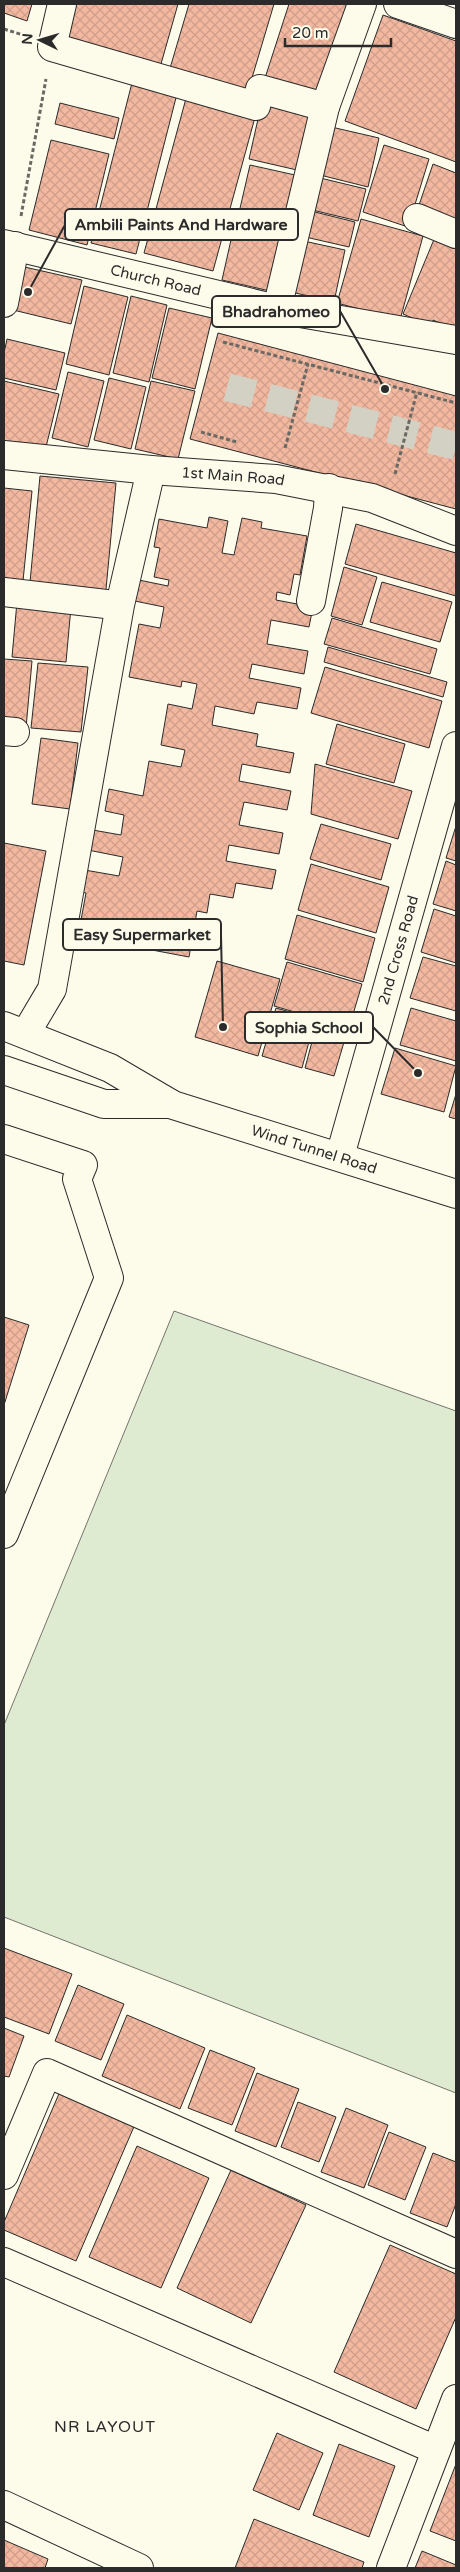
<svg xmlns="http://www.w3.org/2000/svg" width="460" height="2572" font-family="'Varela Round',sans-serif">
<style>
.pitch{fill:#deebd1;stroke:#74746e}
.building{fill:url(#building-cross-hatch);stroke:#2b2b2b}
.lines{fill:none;stroke-linecap:round;stroke-linejoin:round}
.minor-tunnel{stroke:#d3d1c4;stroke-width:28;stroke-dasharray:28 14;stroke-linecap:butt}
.minor-casing{stroke:#2b2b2b;stroke-width:30}
.path{stroke:#6a6964;stroke-width:3;stroke-dasharray:4 2.5;stroke-linecap:butt}
.minor{stroke:#fdfbea;stroke-width:28}
.labels{text-anchor:middle;dominant-baseline:central;stroke-width:4;stroke-linejoin:round;paint-order:stroke}
.street-label{font-size:15px;fill:#2b2b2b;stroke:#fdfbea}
.neighbourhood-label{font-size:16px;letter-spacing:1px;fill:#2b2b2b;stroke:#fdfbea}
.leader{fill:none;stroke:#2b2b2b;stroke-width:2}
.callout-dot{fill:#2b2b2b;stroke:#fdfbea;stroke-width:2}
.callout{fill:#fdfbea;stroke:#2b2b2b;stroke-width:2}
.callout-label{font-size:16px;text-anchor:middle;font-weight:bold;fill:#2b2b2b}
</style>
<defs>
<pattern id="building-cross-hatch" width="8" height="8" patternUnits="userSpaceOnUse" patternTransform="scale(1.25)"><rect width="8" height="8" fill="#f2b8a0"/><path d="M0 0l8 8M0 8l8-8" fill="none" stroke="#d09e8a"/></pattern>
</defs>
<rect width="100%" height="100%" fill="#fdfbea"/>
<path class="pitch" d="M174,1311L456,1411V2093L4,1917V1725Z"/>
<path class="building" d="M4,4H32L27,21L4,13Z
M75,4H178L159,71L64,44Z
M189,4H274L246,98L168,75Z
M289,4H347L318,95L265,78Z
M383,15L456,41V162L345,121Z
M134,75L179,86L136,254L91,243Z
M188,91L257,110L213,271L144,253Z
M263,97L311,108L297,170L249,159Z
M60,103L119,118L114,139L55,124Z
M327,126L379,138L368,187L316,174Z
M51,140L109,154L87,245L29,230Z
M384,145L429,159L408,227L363,212Z
M433,164L456,173V222L418,208Z
M250,165L295,175L283,227L238,217Z
M316,177L366,189L358,221L308,209Z
M307,210L355,222L349,247L301,236Z
M361,219L423,236L400,320L337,303Z
M235,222L284,233L270,291L222,280Z
M435,237L456,245V330L433,320L431,326L403,314Z
M299,240L345,250L334,302L287,291Z
M20,266L82,280L71,324L9,309Z
M84,286L128,297L109,375L66,364Z
M131,296L167,305L149,382L113,373Z
M169,308L212,318L195,389L152,378Z
M218,333L456,396V509L190,439Z
M7,339L65,353L56,390L4,378V353Z
M68,372L104,381L88,447L52,438Z
M109,378L146,387L131,449L94,440Z
M4,381L59,394L45,451L4,441Z
M151,381L195,391L178,459L135,449Z
M40,476L116,483L105,600L29,593Z
M4,488L32,491L23,581L4,579Z
M209,517L228,521L222,553L234,555L242,518L262,522L261,528L307,536L300,575L294,574L290,595L277,592L276,600L313,607L309,627L271,620L267,644L308,651L304,674L252,664L249,678L301,688L297,709L257,702L254,714L215,706L212,725L258,734L256,746L294,753L290,773L242,764L239,781L291,791L287,810L244,802L239,825L283,833L279,854L229,845L226,861L276,870L272,889L236,883L233,898L210,894L207,913L197,911L189,957L78,936L86,893L76,891L79,869L119,876L123,857L83,849L87,829L121,835L124,815L105,811L109,789L143,796L149,761L181,767L185,750L161,745L168,704L192,709L197,684L182,681L181,687L129,677L139,624L160,628L164,607L125,599L129,578L168,586L169,580L154,577L160,548L154,547L159,519L207,528Z
M356,524L456,553V596L345,564Z
M344,567L377,577L362,625L331,616Z
M382,582L452,602L440,642L370,622Z
M17,602L71,607L66,662L12,657Z
M332,618L437,649L430,674L324,644Z
M328,647L447,682L443,697L324,662Z
M4,659L32,661L26,728L4,726Z
M38,663L88,667L81,732L31,728Z
M325,667L442,701L429,748L311,713Z
M337,724L405,744L394,783L326,764Z
M41,738L78,743L70,809L32,804Z
M315,764L412,791L398,839L311,814Z
M321,824L391,844L381,880L310,859Z
M456,826V861L446,858Z
M4,843L46,851L24,965L4,961Z
M446,861L456,865V911L433,904Z
M311,864L389,887L376,933L298,910Z
M434,909L456,916V963L421,952Z
M297,915L375,938L363,982L285,959Z
M423,957L456,966V1011L410,998Z
M217,961L280,979L258,1056L195,1037Z
M287,962L362,984L349,1028L274,1006Z
M276,1008L315,1019L302,1068L262,1056Z
M411,1008L456,1021V1061L400,1045Z
M317,1023L347,1032L334,1076L305,1068Z
M395,1048L456,1066L444,1112L381,1094Z
M456,1094V1119L449,1117Z
M4,1317L29,1325L4,1405Z
M4,1948L72,1974L49,2034L4,2017Z
M78,1985L124,2004L101,2060L55,2041Z
M127,2015L205,2048L180,2109L102,2076Z
M4,2028L24,2036L9,2077L4,2076Z
M210,2050L255,2068L232,2125L188,2108Z
M257,2073L299,2089L276,2147L235,2131Z
M61,2089L136,2122L76,2261L4,2230V2222Z
M298,2102L336,2117L319,2162L281,2147Z
M346,2108L388,2125L364,2188L321,2172Z
M389,2132L426,2147L405,2200L368,2185Z
M137,2146L209,2178L161,2288L89,2257Z
M433,2153L456,2162V2204L447,2227L410,2213Z
M231,2170L306,2205L251,2323L177,2288Z
M390,2245L456,2274V2317L416,2409L334,2372Z
M277,2433L323,2453L299,2510L253,2490Z
M339,2444L395,2466L369,2537L313,2515Z
M456,2464V2541L430,2531Z
M254,2519L364,2562L362,2568H235Z
M4,2540L48,2559L45,2568H4Z
M422,2551L456,2565V2568H415Z"/>
<g class="lines">
<path class="minor-tunnel" d="M227,387L456,446"/>
<g class="minor-casing">
<g id="minor">
<path d="M62,4L52,47L256,106L260,89L325,107"/>
<path d="M398,4L456,24"/>
<path d="M417,218L456,234"/>
<path id="s1" d="M4,244L277,309L456,340"/>
<path d="M4,303L15,246"/>
<path d="M277,309L325,107L362,4"/>
<path id="s2" d="M4,455L151,470L276,479L372,498L456,531"/>
<path d="M4,592L106,604"/>
<path d="M311,601L328,508L329,488"/>
<path d="M4,731L15,732"/>
<path id="s3" d="M4,1026L110,1068L173,1105L456,1194"/>
<path d="M26,1033L52,989L120,605L151,470"/>
<path d="M4,1070L104,1104H171"/>
<path d="M4,1139L83,1165L77,1179L109,1278L4,1534"/>
<path id="s4" d="M340,1156L456,746"/>
<path d="M4,2175L47,2073L456,2254"/>
<path d="M4,2262L436,2450"/>
<path d="M4,2505L139,2568"/>
<path d="M391,2568L456,2399"/>
</g>
</g>
<path class="path" d="M4,29L23,35
M21,216L46,79
M223,342L456,403
M201,432L237,442
M285,448L308,364
M395,474L417,392"/>
<use href="#minor" class="minor"/>
</g>
<g class="labels">
<g class="street-label">
<text stroke="none"><textPath href="#s1" startOffset="156">Church Road</textPath></text>
<text stroke="none"><textPath href="#s2" startOffset="230">1st Main Road</textPath></text>
<text stroke="none"><textPath href="#s4" startOffset="214">2nd Cross Road</textPath></text>
<text stroke="none"><textPath href="#s3" startOffset="335">Wind Tunnel Road</textPath></text>
</g>
<g class="neighbourhood-label">
<text x="105" y="2427">NR LAYOUT</text>
</g>
</g>
<path class="leader" d="M28 292L65 225M385 389L340 311M223 1027L221 935M418 1073L373 1027"/>
<g class="callout-dot">
<circle cx="28" cy="292" r="5"/>
<circle cx="385" cy="389" r="5"/>
<circle cx="223" cy="1027" r="5"/>
<circle cx="418" cy="1073" r="5"/>
</g>
<g class="callout">
<rect x="65" y="209" width="233" height="31" rx="5"/>
<rect x="212" y="296" width="128" height="31" rx="5"/>
<rect x="63" y="919" width="158" height="31" rx="5"/>
<rect x="245" y="1012" width="128" height="31" rx="5"/>
</g>
<g class="callout-label">
<text x="181" y="230">Ambili Paints And Hardware</text>
<text x="276" y="317">Bhadrahomeo</text>
<text x="142" y="940">Easy Supermarket</text>
<text x="309" y="1033">Sophia School</text>
</g>
<rect width="460" height="2572" fill="none" stroke="#2b2b2b" stroke-width="10"/>
<g transform="translate(40 40) rotate(275)" stroke="#fdfbea" stroke-width="4" paint-order="stroke">
<path d="M0-4L9 19L0 12L-9 19Z" fill="#2b2b2b"/>
<text y="-8" font-size="14" font-weight="bold" text-anchor="middle" fill="#2b2b2b">N</text>
</g>
<path d="M285 38v8h106v-8" fill="none" stroke="#2b2b2b" stroke-width="2.5"/>
<text x="292" y="38" font-size="15" fill="#2b2b2b" stroke="#fdfbea" stroke-width="4" paint-order="stroke">20 m</text>
</svg>
